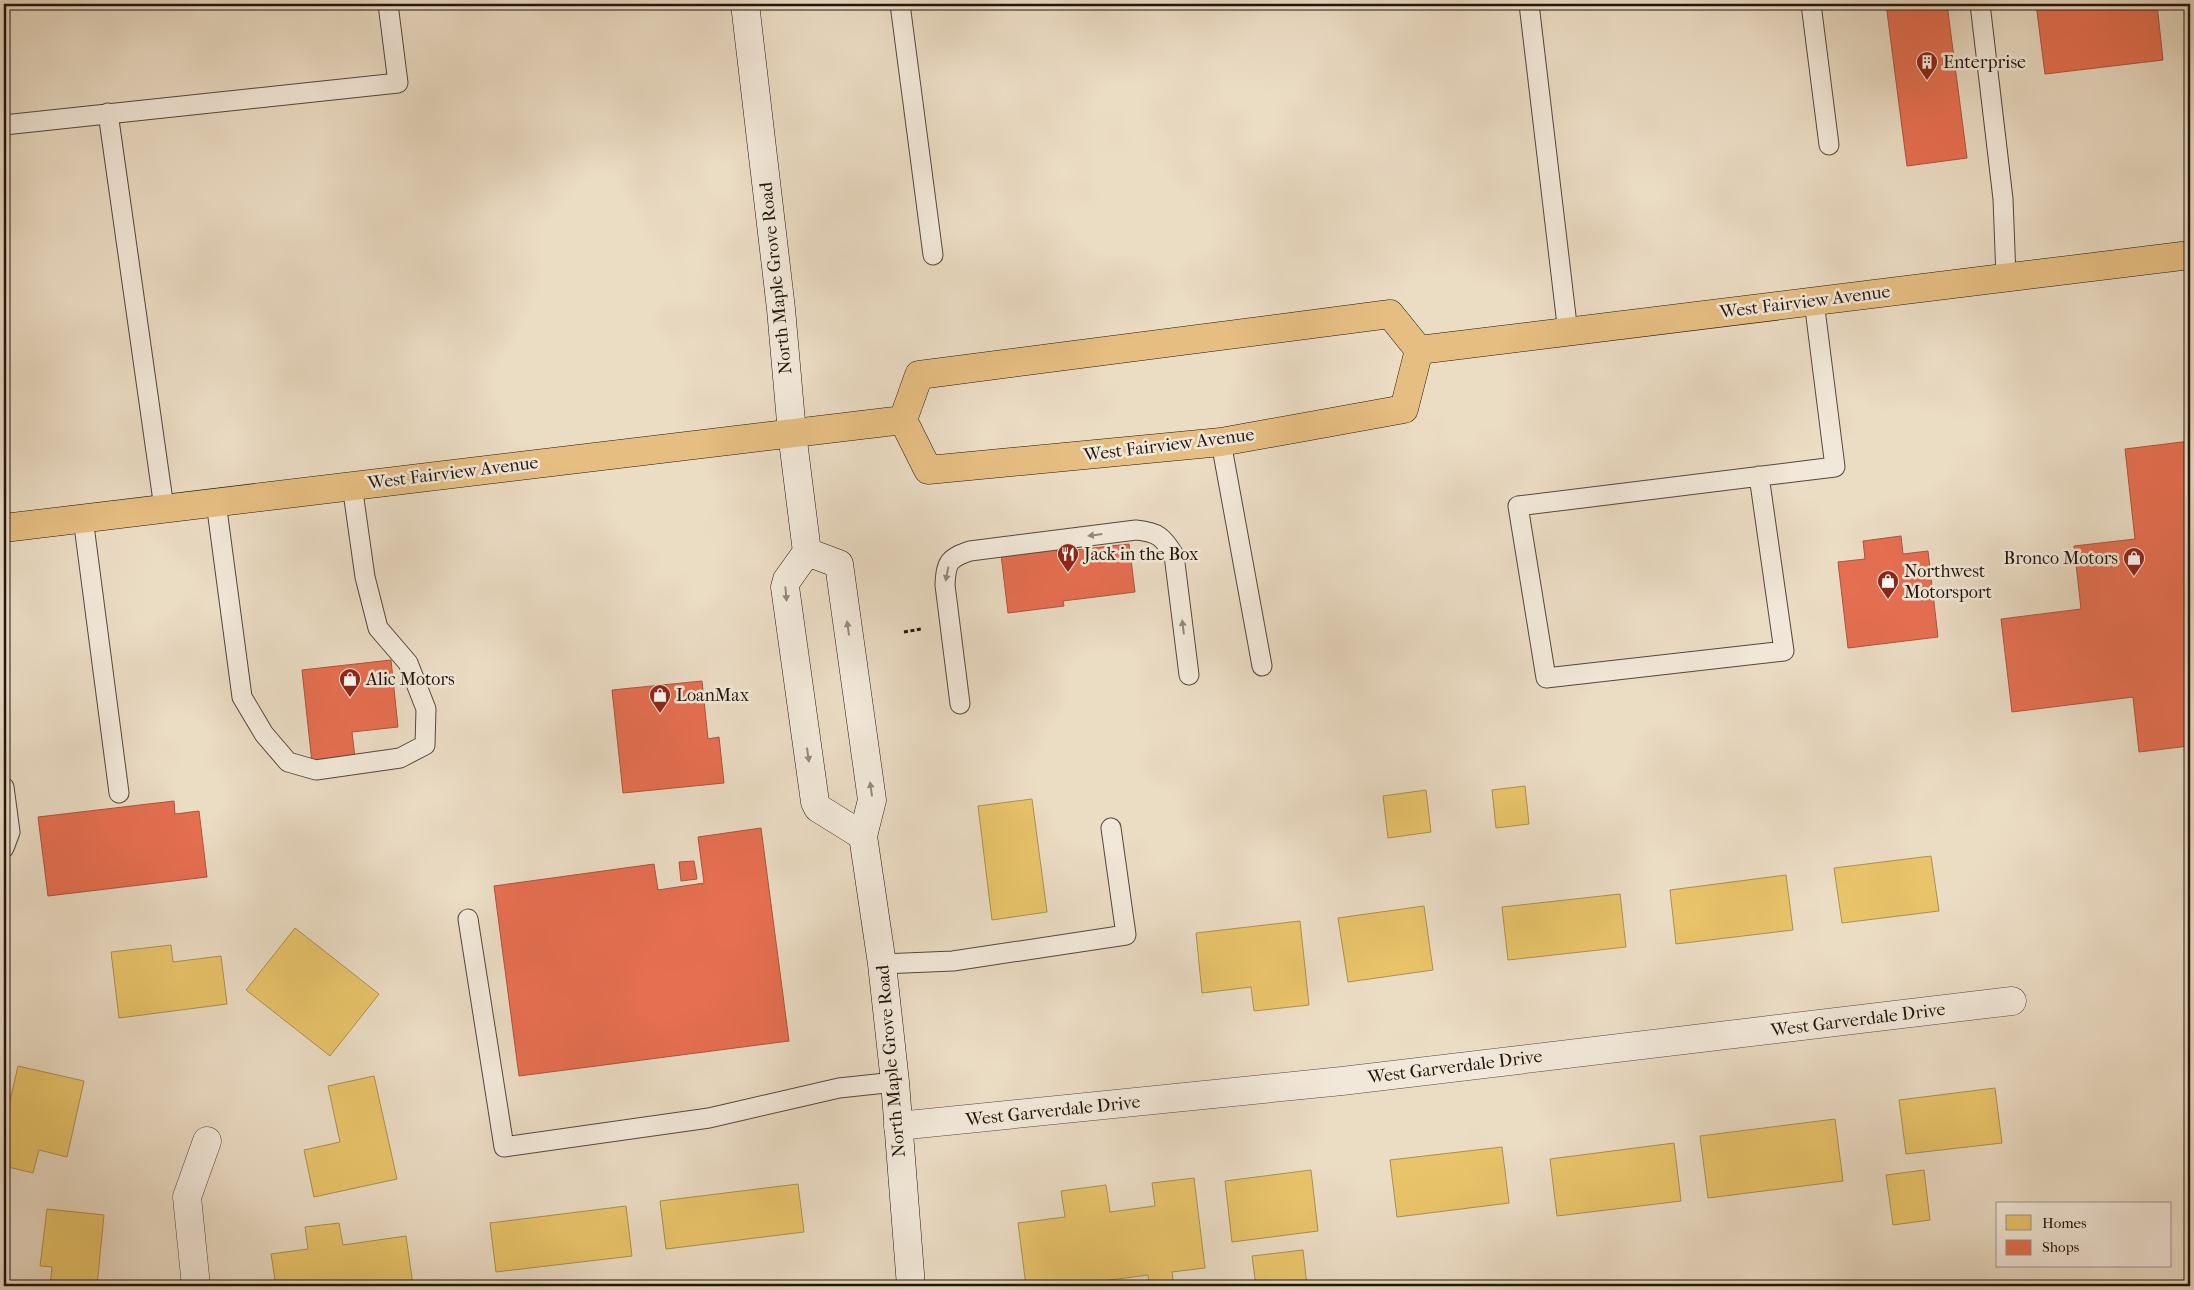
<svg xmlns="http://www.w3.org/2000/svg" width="2194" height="1290" font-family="'IM FELL French Canon',serif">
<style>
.homes{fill:#e9c46a;stroke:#ad904e}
.shops{fill:#e76f51;stroke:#ab543d}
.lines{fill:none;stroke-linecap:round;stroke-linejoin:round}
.lane-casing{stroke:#53473b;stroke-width:21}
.street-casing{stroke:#53473b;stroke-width:29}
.secondary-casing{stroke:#20150d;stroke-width:29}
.primary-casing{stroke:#20150d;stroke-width:29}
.path{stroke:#20150d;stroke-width:3;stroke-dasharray:4 2.5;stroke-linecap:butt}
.lane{stroke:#f2e8d9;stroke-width:19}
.street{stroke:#f2e8d9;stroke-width:28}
.secondary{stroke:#f2e8d9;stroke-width:28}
.primary{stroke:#e6be82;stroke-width:28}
.oneway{fill:#94897d}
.labels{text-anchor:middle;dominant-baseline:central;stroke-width:5;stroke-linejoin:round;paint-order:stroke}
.poi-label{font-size:18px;fill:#20150d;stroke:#f2e8d9;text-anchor:start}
.street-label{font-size:18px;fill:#20150d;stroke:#f2e8d9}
</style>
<rect width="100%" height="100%" fill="#ebdcc4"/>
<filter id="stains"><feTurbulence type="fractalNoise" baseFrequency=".004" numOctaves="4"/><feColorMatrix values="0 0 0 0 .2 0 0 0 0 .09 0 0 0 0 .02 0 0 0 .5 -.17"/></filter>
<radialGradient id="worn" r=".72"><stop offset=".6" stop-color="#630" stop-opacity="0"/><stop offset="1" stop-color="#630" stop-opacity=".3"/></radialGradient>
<path class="homes" d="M1525,786L1529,824L1496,828L1492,790Z
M1426,790L1431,832L1388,838L1383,796Z
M1032,799L1047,912L992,920L978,806Z
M1931,856L1939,911L1842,923L1834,868Z
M1786,875L1793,930L1676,944L1670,890Z
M1620,894L1626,947L1508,960L1502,907Z
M1424,906L1433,970L1348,982L1338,918Z
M1300,921L1309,1005L1254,1011L1251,987L1202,993L1196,933Z
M295,928L379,994L330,1056L246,990Z
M171,945L173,962L221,956L227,1004L119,1018L111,952Z
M18,1066L84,1081L67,1157L39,1150L33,1173L4,1166V1127Z
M374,1076L397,1179L314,1197L304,1150L340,1142L328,1086Z
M1995,1088L2002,1143L1906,1154L1899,1100Z
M1835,1119L1843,1181L1708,1198L1700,1136Z
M1674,1143L1681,1201L1557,1216L1550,1159Z
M1502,1147L1509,1203L1397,1217L1390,1160Z
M1311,1170L1318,1231L1232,1242L1225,1181Z
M1924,1170L1930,1220L1893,1225L1886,1175Z
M1194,1178L1205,1268L1172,1272L1174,1286H1149L1148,1275L1094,1282V1286H1070L1069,1284L1026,1286L1018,1223L1065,1217L1061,1191L1106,1185L1110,1212L1155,1206L1152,1183Z
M798,1184L804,1232L666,1249L660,1201Z
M626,1206L632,1256L496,1272L490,1223Z
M47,1209L104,1215L97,1286H50L52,1267L40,1266Z
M339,1223L343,1245L406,1236L413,1285L401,1286H276L271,1254L308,1249L305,1227Z
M1303,1250L1307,1286H1256L1252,1256Z"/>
<path class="shops" d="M1886,4H1947L1967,158L1907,166Z
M2036,4H2157L2163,60L2045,74Z
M2190,441V753L2189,746L2139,752L2133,697L2012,712L2001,619L2081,609L2074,546L2135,539L2125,449Z
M1901,536L1903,554L1928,551L1938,637L1848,648L1838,562L1865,559L1863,541Z
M1129,544L1135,592L1063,601L1064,606L1008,613L1001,554L1056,548L1057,552Z
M391,660L398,727L352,732L355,758L312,763L302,670Z
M702,681L708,739L719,737L724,783L623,793L612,690Z
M174,801L175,814L199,811L207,877L48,896L38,817Z
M761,828L789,1041L519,1076L494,886L654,864L658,890L704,883L698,837Z
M694,861L697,879L681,881L679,862Z"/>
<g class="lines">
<g class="lane-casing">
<path id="lane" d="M900,4L933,255
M1529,4L1568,333
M1811,4L1829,145
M1980,4L2003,199L2006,277
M108,113L164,508
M4,125L398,83L388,4
M1221,442L1262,666
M1759,476L1784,651L1546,678L1518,506L1835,467L1814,301
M216,502L242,697L264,734L288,762L316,770L400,758L425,745L426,709L408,663L378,628L365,577L352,485
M83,518L119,793
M960,704L945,585C946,562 949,558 970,551L1136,530C1158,532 1163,537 1174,555L1189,675
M4,787L10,832L4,848
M468,919L504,1147L709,1118L839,1088L895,1082
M882,964L953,961L1126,935L1111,828"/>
</g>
<g class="street-casing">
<path id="street" d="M898,1126L1342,1081L2012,1001
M196,1286L187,1197L207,1141"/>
</g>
<g class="secondary-casing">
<path id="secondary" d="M745,4L781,309L792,433L807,552L787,580L785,587L815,802L818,808L863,836
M807,552L839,564L872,800L863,836L882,964L895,1082L911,1286"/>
</g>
<g class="primary-casing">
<path id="primary" d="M1390,314L1419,350L1404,409L1221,442L928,470L903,420L919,375Z
M1419,350L2190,255
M4,528L903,420"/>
</g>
<path class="path" d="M904,632L921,629"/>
<use href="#lane" class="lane"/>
<use href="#street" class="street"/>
<use href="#secondary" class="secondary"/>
<use href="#primary" class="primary"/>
</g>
<defs><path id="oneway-solid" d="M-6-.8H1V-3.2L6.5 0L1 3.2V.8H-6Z" transform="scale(1.25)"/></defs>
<g class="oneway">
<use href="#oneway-solid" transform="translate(1095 535) rotate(173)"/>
<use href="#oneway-solid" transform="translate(947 574) rotate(101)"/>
<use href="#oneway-solid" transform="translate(786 594) rotate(85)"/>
<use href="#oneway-solid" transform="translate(1183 627) rotate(-97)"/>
<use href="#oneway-solid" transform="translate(848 628) rotate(-98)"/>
<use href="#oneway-solid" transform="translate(808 755) rotate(82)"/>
<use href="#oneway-solid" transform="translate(871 789) rotate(-98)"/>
</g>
<defs>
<g id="building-pin" transform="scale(1.125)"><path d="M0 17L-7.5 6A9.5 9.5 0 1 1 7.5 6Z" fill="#8f2418" stroke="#f2e8d9"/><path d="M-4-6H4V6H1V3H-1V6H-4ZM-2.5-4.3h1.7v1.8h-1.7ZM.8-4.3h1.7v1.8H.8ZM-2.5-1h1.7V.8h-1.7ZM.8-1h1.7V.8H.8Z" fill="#fff"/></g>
<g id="restaurant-pin" transform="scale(1.125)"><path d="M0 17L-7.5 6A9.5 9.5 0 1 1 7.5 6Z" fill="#8f2418" stroke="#f2e8d9"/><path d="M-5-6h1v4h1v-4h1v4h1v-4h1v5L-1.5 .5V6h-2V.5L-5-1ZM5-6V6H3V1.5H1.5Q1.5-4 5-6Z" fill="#fff"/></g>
<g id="shop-pin" transform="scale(1.125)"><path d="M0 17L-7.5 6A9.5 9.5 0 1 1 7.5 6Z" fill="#8f2418" stroke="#f2e8d9"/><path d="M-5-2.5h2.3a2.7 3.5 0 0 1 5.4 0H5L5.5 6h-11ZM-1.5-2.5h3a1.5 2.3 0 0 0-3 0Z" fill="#fff"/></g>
</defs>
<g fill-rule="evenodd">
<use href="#building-pin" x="1927" y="62"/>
<use href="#restaurant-pin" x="1068" y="554"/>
<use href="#shop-pin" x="2134" y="558"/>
<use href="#shop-pin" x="1888" y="581"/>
<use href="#shop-pin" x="350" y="679"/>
<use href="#shop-pin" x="660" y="695"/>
</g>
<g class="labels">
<g class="poi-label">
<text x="1943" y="62">Enterprise</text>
<text x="1084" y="554">Jack in the Box</text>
<text x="2118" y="558" text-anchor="end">Bronco Motors</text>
<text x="1904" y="571">Northwest<tspan x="1904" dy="21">Motorsport</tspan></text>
<text x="366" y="679">Alic Motors</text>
<text x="676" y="695">LoanMax</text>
</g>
<g class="street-label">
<text transform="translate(776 278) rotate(-96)">North Maple Grove Road</text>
<text transform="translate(1805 302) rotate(-7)">West Fairview Avenue</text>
<text transform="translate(1169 445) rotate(-7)">West Fairview Avenue</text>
<text transform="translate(453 473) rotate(-7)">West Fairview Avenue</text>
<text transform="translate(1858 1020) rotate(-7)">West Garverdale Drive</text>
<text transform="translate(891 1061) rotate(-95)">North Maple Grove Road</text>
<text transform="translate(1455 1067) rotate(-7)">West Garverdale Drive</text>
<text transform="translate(1053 1111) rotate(-6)">West Garverdale Drive</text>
</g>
</g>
<rect width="2194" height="1290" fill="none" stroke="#ebdcc4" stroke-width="20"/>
<rect x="5" y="5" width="2184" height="1280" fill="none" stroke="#20150d" stroke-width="2.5"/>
<rect x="10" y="10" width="2174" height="1270" fill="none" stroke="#20150d"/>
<rect x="1996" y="1202" width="175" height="65" fill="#f2e8d9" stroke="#9e9487"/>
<rect x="2006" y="1215" width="25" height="15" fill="#e9c46a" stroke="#9e9487"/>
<text x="2042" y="1228" font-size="15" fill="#20150d">Homes</text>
<rect x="2006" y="1240" width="25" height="15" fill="#e76f51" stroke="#9e9487"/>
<text x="2042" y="1252" font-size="15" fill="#20150d">Shops</text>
<rect width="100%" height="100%" filter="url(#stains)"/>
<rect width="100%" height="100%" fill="url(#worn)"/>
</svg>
